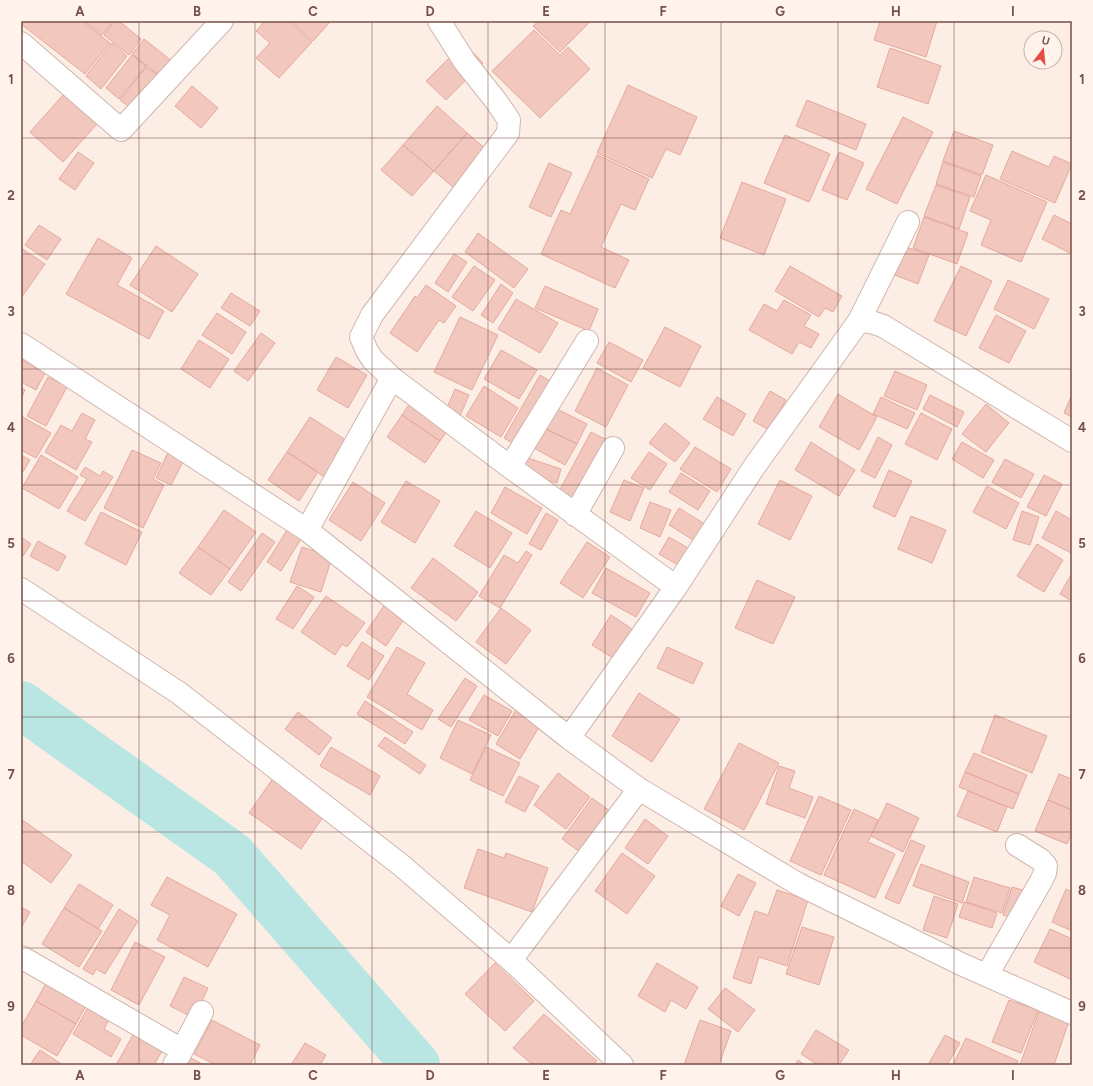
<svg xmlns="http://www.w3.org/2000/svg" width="1093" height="1086" font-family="Figtree,sans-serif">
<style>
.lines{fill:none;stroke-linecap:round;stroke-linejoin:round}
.river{stroke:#b9e6e3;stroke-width:48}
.building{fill:#f2c7bd;stroke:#e5a99d}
.minor-casing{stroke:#d0b6ae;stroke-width:24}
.minor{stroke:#fff;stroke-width:22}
.grid{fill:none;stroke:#75504a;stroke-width:1;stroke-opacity:0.55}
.neatline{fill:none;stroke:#75504a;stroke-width:1.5}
.grid-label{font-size:13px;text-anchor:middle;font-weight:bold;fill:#75504a}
</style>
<rect width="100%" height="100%" fill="#fceee5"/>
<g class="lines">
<path class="river" d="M21,705L232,855L416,1065"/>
</g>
<path class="building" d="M21,21H82L110,43L85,74L21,24Z
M84,21H113L102,35Z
M114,21H119L141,39L129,55L104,35Z
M265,21H289L312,42L279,78L256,58L270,43L256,31Z
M291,21H328L330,22L313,41Z
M539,21H591L560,52L533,26Z
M880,21H937L926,57L874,40Z
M534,30L560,55L568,47L590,69L540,118L492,71Z
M144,39L173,62L161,77L132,54Z
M112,43L127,56L101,89L86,76Z
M464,43L483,63L446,100L426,81Z
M890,48L941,66L928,104L877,87Z
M132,55L146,66L119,99L106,88Z
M146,67L160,77L133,110L120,100Z
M628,85L697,117L680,155L666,149L652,178L597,153Z
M192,86L218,108L201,128L175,106Z
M64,94L97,124L63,162L30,132Z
M807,100L866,124L856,150L796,126Z
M437,106L467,133L434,171L403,145Z
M903,117L933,132L897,204L866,189Z
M954,131L993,145L982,175L943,161Z
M467,133L487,150L454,188L434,171Z
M785,135L830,154L809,202L764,183Z
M403,145L434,171L412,196L381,170Z
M1012,151L1049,167L1054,156L1072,164L1055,203L1000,179Z
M78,152L94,163L75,190L59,179Z
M839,152L864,163L847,200L822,190Z
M597,155L649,179L635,210L621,204L601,247L629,260L615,288L541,254L561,210L570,214Z
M943,162L981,176L974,197L936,184Z
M549,163L572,173L551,217L529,207Z
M986,175L1047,202L1021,262L981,245L991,220L970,211Z
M742,182L786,199L764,255L720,238Z
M936,185L970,197L959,229L924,216Z
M1054,215L1072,224V254L1042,239Z
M924,217L968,233L957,264L913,248Z
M39,225L61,239L47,260L25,245Z
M478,233L528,269L514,288L465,252Z
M98,238L132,258L117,285L164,311L149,339L66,294Z
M156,246L198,274L172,312L130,285Z
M906,247L929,255L918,284L895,275Z
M21,248L45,264L21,298Z
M454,254L467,262L448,292L435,283Z
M474,266L495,280L473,311L452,297Z
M790,266L842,296L833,312L825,308L819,317L775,291Z
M961,266L992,281L966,336L934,321Z
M1008,280L1049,299L1034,329L994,309Z
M501,284L513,293L493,323L481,315Z
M426,285L456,306L444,323L439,320L417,352L390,333L415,296L417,298Z
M545,286L598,309L589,331L535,308Z
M231,293L260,311L250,326L221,308Z
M516,299L558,323L540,353L498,329Z
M784,300L811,315L804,326L819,334L811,348L799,342L792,354L749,330L764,304L777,311Z
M217,313L246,332L232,354L202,335Z
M996,315L1026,331L1009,363L979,348Z
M460,317L498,335L472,390L434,372Z
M665,327L701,346L680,387L643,368Z
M261,333L275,343L248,381L234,371Z
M199,340L229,359L210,388L181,369Z
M609,342L643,360L631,382L597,363Z
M501,350L537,370L519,399L484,379Z
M336,357L367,375L348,408L317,390Z
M21,359L45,373L36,390L21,382Z
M597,368L628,385L606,427L575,411Z
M895,371L927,385L917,410L884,396Z
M540,375L557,385L521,448L504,438Z
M48,377L67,387L46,426L27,416Z
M484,386L518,408L501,437L466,416Z
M21,388L25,390L21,399Z
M455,389L469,395L460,416L446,410Z
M770,391L786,400L769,430L753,421Z
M838,394L877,417L859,450L819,427Z
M1072,394V417L1064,413Z
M930,395L964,412L957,427L923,409Z
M717,397L746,414L733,436L703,419Z
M881,397L915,413L907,429L873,414Z
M412,400L451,426L440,441L402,415Z
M986,404L1009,423L986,452L962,434Z
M553,407L587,424L577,444L542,427Z
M82,413L95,420L85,439L92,442L76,470L45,452L61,425L72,431Z
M921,413L952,429L937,460L905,444Z
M402,415L440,441L425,463L387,437Z
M21,416L51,433L36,458L21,450Z
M310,417L352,444L329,480L287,452Z
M665,423L690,443L675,462L649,443Z
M542,427L577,444L565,465L532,447Z
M591,432L611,442L577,506L557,495Z
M878,437L892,445L875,478L861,471Z
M811,442L855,470L839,496L795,470Z
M962,442L994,460L983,478L952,459Z
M695,447L731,469L717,492L680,469Z
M170,448L186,456L171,485L156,478Z
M132,450L161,463L153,479L164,485L143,528L104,508Z
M287,452L318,472L299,501L268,480Z
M649,452L667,464L650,490L631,478Z
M21,455L30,460L21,475Z
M41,455L78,477L59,509L22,488Z
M525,457L561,469L557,483L520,472Z
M1005,459L1034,474L1021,498L992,482Z
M85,467L100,476L103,471L113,477L85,521L67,511L87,479L80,475Z
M889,470L912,481L895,517L873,507Z
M681,473L710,491L698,510L669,492Z
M1044,475L1062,484L1046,516L1027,507Z
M624,480L644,488L630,521L610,512Z
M780,480L812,496L790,540L758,524Z
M406,481L440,501L415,543L381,522Z
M353,482L385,503L361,541L329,520Z
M987,486L1019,503L1006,529L973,512Z
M505,487L542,508L527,534L491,513Z
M650,502L671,510L660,537L640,528Z
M679,508L708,526L698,543L669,525Z
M224,510L256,532L230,569L198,547Z
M476,511L512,533L490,568L454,546Z
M1022,511L1039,517L1030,545L1013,540Z
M1056,511L1072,520V550L1071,553L1042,538Z
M101,512L142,532L126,565L85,544Z
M546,513L558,520L541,550L529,544Z
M911,516L946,530L932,563L898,549Z
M287,530L301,539L281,571L267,562Z
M262,533L275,542L241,591L228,582Z
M21,537L31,544L23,556L21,555Z
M669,537L695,552L685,569L659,554Z
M38,541L66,556L58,571L30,556Z
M587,542L610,557L583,598L560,583Z
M1037,544L1063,560L1044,592L1017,576Z
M198,547L230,569L211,595L179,573Z
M302,547L332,557L321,592L290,582Z
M526,551L532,555L500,608L479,596L504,555L518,563Z
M433,558L478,592L456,621L411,588Z
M606,568L650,593L636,617L592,593Z
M1072,573V601L1060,594Z
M757,580L795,597L773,644L735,628Z
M297,586L314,597L293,629L276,619Z
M326,596L365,623L347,647L342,644L335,655L301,632Z
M386,603L406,616L386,646L366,632Z
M501,608L531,630L506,664L476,642Z
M611,615L632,629L613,658L592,645Z
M362,642L384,656L369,680L347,666Z
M397,647L425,663L407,694L433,710L422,730L367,697Z
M667,647L703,663L693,684L657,668Z
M465,678L477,686L451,727L438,719Z
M639,693L680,719L652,762L612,736Z
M484,695L512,711L498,736L469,720Z
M365,701L413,732L405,744L357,714Z
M517,708L542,722L520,759L496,744Z
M298,712L332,738L319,755L285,729Z
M995,715L1047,736L1032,773L981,752Z
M458,720L491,735L472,774L440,758Z
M385,737L426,765L420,774L378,746Z
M739,743L779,763L744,830L704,809Z
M331,747L380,776L370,795L320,766Z
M486,747L520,763L503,796L470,780Z
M974,753L1027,775L1019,794L965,772Z
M779,766L795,771L789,788L813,797L805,818L766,804Z
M965,772L1019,794L1013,809L959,787Z
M558,773L590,797L566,829L534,805Z
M276,774L328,810L301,849L249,813Z
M1059,774L1072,779V810L1048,800Z
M519,776L539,786L525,812L505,802Z
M968,791L1007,807L997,832L957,816Z
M819,796L851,810L821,875L790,861Z
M592,798L610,811L580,852L562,839Z
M1048,800L1072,810V832L1067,844L1035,831Z
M887,803L919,818L903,852L871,836Z
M854,809L878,820L868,842L895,854L875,898L824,875Z
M21,819L72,855L51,883L21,861Z
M645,819L668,836L648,864L625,848Z
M911,840L925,846L899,904L885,898Z
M478,849L504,858L506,853L548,868L532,912L464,888Z
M622,853L655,876L627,914L595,891Z
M921,864L969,882L962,903L913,886Z
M738,874L756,883L739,916L721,906Z
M167,877L237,914L208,967L157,940L170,915L151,905Z
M974,877L1010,888L1002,913L966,902Z
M79,884L113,905L98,929L64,908Z
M1012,887L1026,891L1017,919L1003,915Z
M1066,889L1072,892V931L1052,922Z
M777,890L808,900L787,966L759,957L751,984L733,978L755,911L768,915Z
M934,896L958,904L947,938L923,930Z
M964,902L997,913L992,928L959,917Z
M21,907L30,912L21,928Z
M64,908L102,931L79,967L42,944Z
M119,909L138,921L105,974L96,969L93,975L83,969Z
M802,927L834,937L819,985L786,974Z
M1050,929L1072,939V980L1034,962Z
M135,942L165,957L139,1005L111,990Z
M495,963L534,1001L505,1031L465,994Z
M657,963L698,987L686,1009L671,1000L665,1012L638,996Z
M50,976L90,999L76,1024L36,1001Z
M184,977L208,988L194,1018L170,1006Z
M725,988L755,1010L738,1032L708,1009Z
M1009,1000L1038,1010L1021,1053L992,1042Z
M36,1001L76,1024L57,1056L21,1035V1027Z
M90,1004L111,1016L104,1029L121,1039L111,1057L73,1034Z
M1039,1011L1069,1021L1054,1065H1020Z
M544,1014L597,1061L593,1065H533L513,1048Z
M212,1020L260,1045L250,1065H216L194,1054Z
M700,1020L731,1031L719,1065H684Z
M138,1026L167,1042L154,1065H116Z
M816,1030L849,1050L839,1065H818L801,1054Z
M945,1035L960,1043L947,1065H928Z
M966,1038L1018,1061L1017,1065H953Z
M305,1043L326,1055L320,1065H291Z
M40,1050L63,1065H30Z
M185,1055L204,1065H179Z
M798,1060L805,1065H795Z"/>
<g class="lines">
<g class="minor-casing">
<path id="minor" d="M439,21L465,62L496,101L509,120L508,133L372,315L361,337L367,351L373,360L392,378L510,467L676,587
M21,43L121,130L222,21
M859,321L908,222
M21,344L307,530L569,738L639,789L798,884L961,964L1072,1013
M510,467L587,341
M575,515L613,448
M307,530L392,378
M21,589L179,693L401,865L511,960L622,1065
M569,738L676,587L754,467L859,321L871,322L883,326L1072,441
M21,957L182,1050
M511,960L639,789
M987,975L1040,883L1045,873L1046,866L1041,860L1017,845
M174,1065L202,1012"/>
</g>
<use href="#minor" class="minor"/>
</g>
<path class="grid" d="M139,21V1065M255,21V1065M372,21V1065M488,21V1065M605,21V1065M721,21V1065M838,21V1065M954,21V1065M21,138H1072M21,254H1072M21,369H1072M21,485H1072M21,601H1072M21,717H1072M21,832H1072M21,948H1072"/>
<rect width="1093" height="1086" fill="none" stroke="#fff3eb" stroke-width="44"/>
<g transform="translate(1043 50) rotate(16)"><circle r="19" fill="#fff3eb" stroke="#c8b2ab"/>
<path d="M0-3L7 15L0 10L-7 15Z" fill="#e64c4a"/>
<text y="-6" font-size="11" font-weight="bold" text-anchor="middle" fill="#75504a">U</text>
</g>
<rect x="22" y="22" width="1049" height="1042" class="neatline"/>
<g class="grid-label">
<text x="80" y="16">A</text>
<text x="197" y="16">B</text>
<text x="313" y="16">C</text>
<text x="430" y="16">D</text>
<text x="546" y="16">E</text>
<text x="663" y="16">F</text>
<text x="780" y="16">G</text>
<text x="896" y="16">H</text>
<text x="1013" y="16">I</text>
<text x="11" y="84">1</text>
<text x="1082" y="84">1</text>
<text x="11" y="200">2</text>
<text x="1082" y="200">2</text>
<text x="11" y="316">3</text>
<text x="1082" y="316">3</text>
<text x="11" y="432">4</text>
<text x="1082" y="432">4</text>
<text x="11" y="548">5</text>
<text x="1082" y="548">5</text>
<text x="11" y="663">6</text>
<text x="1082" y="663">6</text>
<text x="11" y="779">7</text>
<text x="1082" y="779">7</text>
<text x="11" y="895">8</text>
<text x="1082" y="895">8</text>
<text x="11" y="1011">9</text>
<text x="1082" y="1011">9</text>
<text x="80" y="1080">A</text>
<text x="197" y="1080">B</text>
<text x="313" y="1080">C</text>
<text x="430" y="1080">D</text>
<text x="546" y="1080">E</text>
<text x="663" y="1080">F</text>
<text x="780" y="1080">G</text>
<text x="896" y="1080">H</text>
<text x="1013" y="1080">I</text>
</g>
</svg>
